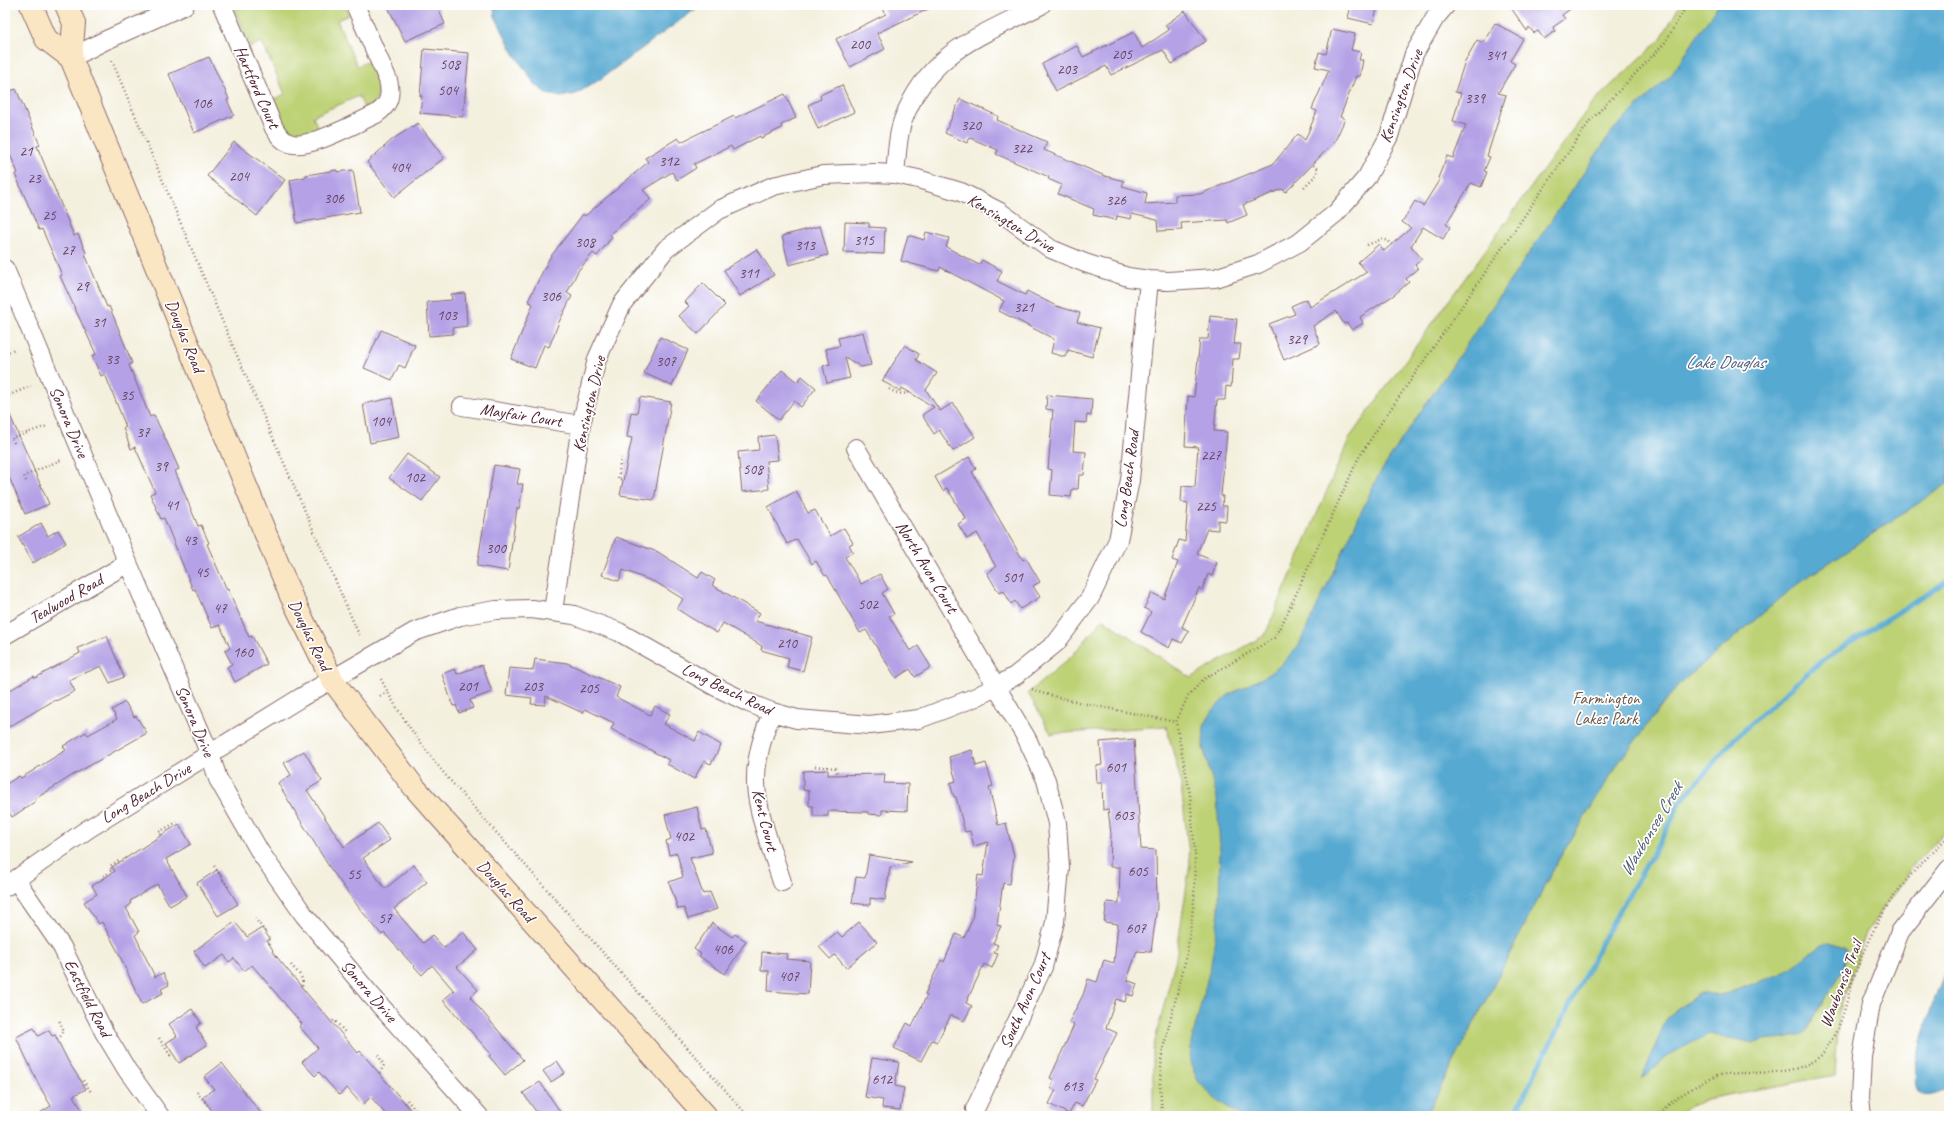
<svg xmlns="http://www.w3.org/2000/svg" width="1954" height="1121" font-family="Caveat,sans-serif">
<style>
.green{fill:#bdd174;stroke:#847850}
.water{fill:#56a9d1;stroke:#50647e}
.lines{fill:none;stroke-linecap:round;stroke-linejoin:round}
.stream{stroke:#56a9d1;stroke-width:5}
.building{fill:#b4a1e6}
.street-casing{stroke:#86686a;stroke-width:20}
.secondary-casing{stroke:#86686a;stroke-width:24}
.path{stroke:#86686a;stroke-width:2.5;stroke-dasharray:1 3;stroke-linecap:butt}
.street{stroke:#fff;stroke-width:18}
.secondary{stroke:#fbe6c4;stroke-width:22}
.labels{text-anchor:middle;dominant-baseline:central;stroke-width:3.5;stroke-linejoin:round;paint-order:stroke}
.number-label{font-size:15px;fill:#64405a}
.street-label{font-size:17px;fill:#4a1f2b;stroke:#fff}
.park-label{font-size:17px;fill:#6c5441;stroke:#fff}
.water-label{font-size:18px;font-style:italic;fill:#4f5d76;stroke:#fff}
</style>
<rect width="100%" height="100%" fill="#fff"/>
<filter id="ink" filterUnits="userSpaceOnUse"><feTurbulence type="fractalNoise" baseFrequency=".025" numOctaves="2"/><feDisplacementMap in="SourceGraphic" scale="8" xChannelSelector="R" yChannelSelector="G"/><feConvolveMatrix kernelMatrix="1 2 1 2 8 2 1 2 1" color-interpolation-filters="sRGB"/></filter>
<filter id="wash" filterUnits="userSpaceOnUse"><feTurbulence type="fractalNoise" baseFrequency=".012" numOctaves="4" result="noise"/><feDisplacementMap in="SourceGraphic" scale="16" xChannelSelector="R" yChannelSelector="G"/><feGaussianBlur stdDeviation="0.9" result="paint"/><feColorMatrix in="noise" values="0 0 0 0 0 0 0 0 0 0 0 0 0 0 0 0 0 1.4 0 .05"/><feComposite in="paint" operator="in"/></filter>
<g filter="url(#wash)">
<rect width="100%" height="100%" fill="#f4f0de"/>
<path class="green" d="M236,5H345L349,15L337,20L357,66L369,61L379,85V96L371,106L364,108L359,96L313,116L318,129C286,143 284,125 273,100L285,94L262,42L250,47L236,12Z
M1680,5H1949V829L1915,863L1866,933L1839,1012L1835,1075L1706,1099L1674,1116H1153V1049L1176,958L1190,863L1180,778L1166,726L1051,734L1028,693L1072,656L1103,619L1191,678L1265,635L1350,437L1592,103L1660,40Z"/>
<path class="water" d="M493,5H701L599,80L576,94L561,97L547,94L534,83L513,52L495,16Z
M1718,5H1949V483L1800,582L1678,685L1619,762L1559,859L1426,1116H1241L1214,1098L1198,1081L1190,1062L1191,1043L1211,965L1219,911L1220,849L1217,798L1203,747L1204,726L1213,710L1228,695L1264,677L1280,666L1298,647L1377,478L1402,439L1613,130L1672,74Z
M1827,942L1847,949L1843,971L1819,1008L1805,1034L1754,1043L1709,1034L1667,1056L1642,1079L1667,1017L1698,994H1725L1781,974Z
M1949,961V1089C1942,1092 1923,1101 1918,1091C1905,1070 1940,984 1949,961Z"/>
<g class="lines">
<path class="stream" d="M1514,1116L1604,937L1662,838L1681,801L1735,738L1820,662L1949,580"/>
</g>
<g id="blocks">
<path class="building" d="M387,5H437L445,24L405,41Z
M881,5H937L877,33L885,49L850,67L836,39L886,14Z
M1351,5H1378L1373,24L1348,18Z
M1509,5H1576L1562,15L1565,19L1553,27L1555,31L1544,39L1538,31L1534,33L1529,27L1527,31Z
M1185,11L1206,41L1172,64L1163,50L1111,75L1106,66L1056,91L1042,64L1077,46L1083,57L1134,32L1142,48L1169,30L1165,25Z
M1495,23L1523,39L1510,61L1515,64L1498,93L1506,95L1487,156L1490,157L1484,171L1487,172L1481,187L1471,183L1446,224L1450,227L1443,239L1423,227L1411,246L1422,259L1415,265L1418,269L1406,279L1409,282L1394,295L1360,317L1363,323L1352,330L1347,323L1344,324L1336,311L1313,326L1320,344L1284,360L1269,324L1295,314L1291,306L1307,299L1310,307L1367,272L1358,262L1379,244L1384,251L1411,228L1402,222L1415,201L1423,206L1440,179L1438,178L1447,156L1453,158L1466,125L1453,121L1461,93L1455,92L1465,61L1477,40L1483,43Z
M1332,29L1355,34L1351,50L1361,52L1359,60H1363L1360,76H1356L1340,117L1345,119L1335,141L1286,192L1282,189L1243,205L1247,215L1228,223L1227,220L1181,223L1182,230L1158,231L1157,220L1132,214L1131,219L1117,216L1116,220L1093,215L1094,209L1058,194L1062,185L1048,179L1049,177L996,154L998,150L970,138L967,143L945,133L960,99L998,116L997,120L1047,142L1044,150L1105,176L1124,181L1122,186L1147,193L1145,204L1175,202V195L1200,194L1273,164L1298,134L1305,140L1317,111L1312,109L1329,70L1315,67L1319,52L1326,54Z
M424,49L469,53L463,117L420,113L422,96H420Z
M209,57L229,99L227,100L234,115L194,133L169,74Z
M842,85L854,112L818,129L808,105L821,99L820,95Z
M16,89L40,145L37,146L74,236L78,234L86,253L85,254L107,307L109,306L117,325L132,363L129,365L150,417L154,415L171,451L179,469L175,471L198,526L201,525L209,543L207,544L227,590L228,589L249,637L252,636L267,664L235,682L227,667L232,664L225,651L230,648L220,625L212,628L195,589L193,590L164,518L161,519L150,494L155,492L135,447L131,449L123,428L126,427L105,374L101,376L92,356L96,354L60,276L62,275L42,229L39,230L15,174L18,173L5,143V93Z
M785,94L796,118L781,125L782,128L761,138L760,136L733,150L731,146L694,164L696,168L677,180L672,172L643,190L651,199L610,234L612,237L597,256L593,253L578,271L567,293L572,296L559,322L549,347L544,345L535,368L511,359L533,304L528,301L549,259L583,214L585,216L648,162L645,158L678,138L681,142L734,116L735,118Z
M418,123L444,158L394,197L367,162L393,139Z
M234,142L285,180L257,216L207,176Z
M337,170V172L353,170L360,212L297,223L290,180L306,177V175Z
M845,222L869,223V227L885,228L884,254L844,252Z
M820,226L828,255L789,265L782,236Z
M926,232L949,238L946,247L979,265L982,260L1002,271L997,281L1025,295L1027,291L1056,306L1080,313L1077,322L1100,328L1092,357L1068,350L1065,357L1051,353L1054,339L999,311L1004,301L940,267L939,271L901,261L908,235L924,240Z
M757,249L774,275L740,296L724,270Z
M703,283L725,305L698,334L679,316L689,306L685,302Z
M465,293L467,326L453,328V334L429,336L427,302L452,300L451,294Z
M1210,316L1237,319L1234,344H1241L1239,359H1233L1231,387L1226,386L1225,400H1217L1214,431L1227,432L1221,496H1223L1222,506H1227L1226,521L1218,520V530L1207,529L1197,554L1217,562L1212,576L1208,574L1202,590L1199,588L1182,627L1189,631L1182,643L1173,639L1169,648L1141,632L1151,612L1144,608L1152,593L1164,599L1178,562L1172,560L1179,540L1185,542L1188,503L1181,502L1182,486L1195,487L1198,447L1185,446L1188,396L1194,397L1200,339H1208Z
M381,330L415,345L405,368L399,365L392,380L364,368Z
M863,332L871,365L861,367L845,357L850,378L827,383L823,366L830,364L826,349L840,346L838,338Z
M660,337L688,350L672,386L644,373Z
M905,345L919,354L916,360L937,373L926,390L940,411L953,403L975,437L953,451L939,430L934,434L922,415L934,407L902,388L900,391L882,381Z
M782,370L797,382L802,376L816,388L801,407L794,401L779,420L756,401Z
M1047,395L1092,399L1091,416L1087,415L1086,423L1075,422L1073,451L1086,452L1084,475H1079L1078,489H1072L1071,497L1050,495L1052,470L1048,469L1053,410L1046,409Z
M640,397L671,402L654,500L620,495L632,438L627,437L631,412L637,413Z
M392,398L399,437L370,443L363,404Z
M5,404L49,504L25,514L5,468Z
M775,435L778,460L766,461L769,489L742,492L738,452L759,450L758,437Z
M407,454L440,477L422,501L389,478Z
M969,457L976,469L972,472L1023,560L1026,558L1040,582L1033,586L1040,597L1020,609L1015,601L1011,604L1004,591L999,593L987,573L996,567L977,533L967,539L958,524L966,519L947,488L943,491L935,477Z
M494,465L520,469L517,484H523L519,509L517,508L508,571L477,566Z
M796,491L808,513L815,510L830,536L844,528L853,543L849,545L853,552L845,557L861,584L880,574L888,589L882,593L894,614L889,616L910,651L918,646L931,667L915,677L910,669L896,678L866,630L860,633L827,575L825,576L816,561L812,564L797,539L787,544L768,507Z
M41,523L48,536L58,530L66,543L33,563L18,537Z
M616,537L658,552L698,578L702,572L715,580L712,585L760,613L755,621L812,637L803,671L787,667L789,658L761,650L762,646L723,623L717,633L691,618L677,609L683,599L657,583L623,570L619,581L602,575Z
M107,636L124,677L110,683L101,666L69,680L75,691L58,700L53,701L5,729V693L34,676L35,678L80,653L78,648Z
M535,659L567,663L620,687L616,697L650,715L655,706L670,714L664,724L695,741L699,732L721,745L711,764L704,761L694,779L667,764L669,760L611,729L614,723L585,709L583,713L546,696L545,705L531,704L532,698L506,695L509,668L533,670Z
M482,665L492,692L470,700L473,708L459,713L456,705L453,706L442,674L455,669L457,674Z
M125,702L134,717L136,716L147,733L73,775L35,799L36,801L12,817L5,807V785L19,776L21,778L66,750L63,746L86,732L88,735L117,719L112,710Z
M1134,739L1141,849L1156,850L1157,907L1151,952L1137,951L1127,980L1137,984L1133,996L1127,994L1125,1002L1116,999L1106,1028L1117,1033L1094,1079L1096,1080L1082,1106L1075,1103L1069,1114L1049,1104L1056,1090L1050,1088L1054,1080L1050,1078L1074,1025L1069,1022L1083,995L1088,979L1097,982L1104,960L1114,963L1118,924L1104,922L1107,902L1119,903L1120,867H1110L1111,834L1108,809L1103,810L1102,783H1097L1096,766L1102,765L1100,742Z
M972,750L976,766L986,763L993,786L989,787L998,825L1006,823L1014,856L1010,884L1003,883L997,925L1001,926L993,943L998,945L994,953L998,954L992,968L984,964L966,1003L972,1006L964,1021L951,1015L937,1042L932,1040L921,1061L894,1048L907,1023L912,1026L927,995L925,994L941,960L944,962L956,934L964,938L972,920L978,875L983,876L988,842L974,846L970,831L965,832L956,797H954L950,783L956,781L949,757Z
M304,751L322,781L307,790L344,847L378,823L390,840L363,858L385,889L414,865L427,882L394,909L423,943L432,935L444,948L463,932L478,950L457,967L478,990L470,997L523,1060L505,1075L489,1056L491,1054L443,1000L454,991L432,965L422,975L384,933L382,935L360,909L330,868L299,818L278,783L291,775L284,763Z
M828,770V775L885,774L884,783L908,784L907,811L882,810V815L868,814V812L828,811V816H813V806H809V791L803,790V771Z
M697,807L702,830L706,829L712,853L690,858L703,894L710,892L717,909L688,919L684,908L678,909L669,882L683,877L677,853L669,855L666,841L671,839L665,815Z
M179,824L191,844L166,859L187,896L170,906L157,884L130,901L131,904L126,908L139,932L135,935L155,977L163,973L169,985L161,989L163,993L142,1004L117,950L102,922L99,924L84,902L97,894L92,886L115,871L112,867Z
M869,855L912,862L890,867L885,900L870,898V905L852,903L856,877L865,878Z
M217,870L238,904L218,916L197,883Z
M235,922L247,937L262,928L270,939L267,941L273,950L272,951L309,996L358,1053L360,1051L416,1116H387L371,1097L362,1105L347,1088L339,1095L319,1072L315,1076L302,1062L318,1048L299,1026L302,1024L252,965L244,971L234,958L229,962L224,955L205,968L194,951Z
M859,922L877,942L846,968L835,955L830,959L819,947L837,932L842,937Z
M712,923L732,937L735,934L746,941L725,974L699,956L701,954L694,949Z
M762,952L787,954L786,959L810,961L808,994L768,991L769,971H761Z
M192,1009L201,1023L196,1027L207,1045L179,1063L166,1043L177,1036L169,1024Z
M34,1028L38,1036L49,1030L52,1036L55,1035L68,1061L86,1089L73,1096L82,1110L72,1116H35L51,1106L40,1087L16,1037Z
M872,1058L899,1062L895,1086L904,1088L900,1110L882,1108L883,1100L865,1097Z
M557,1061L565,1073L551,1082L543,1071Z
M222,1063L263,1116H217L210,1108L202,1097L214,1089L204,1077Z
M540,1082L563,1116H539L523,1093Z"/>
</g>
</g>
<g filter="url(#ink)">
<use href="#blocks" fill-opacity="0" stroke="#86686a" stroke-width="1"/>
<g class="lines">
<g class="street-casing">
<path id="street" d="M222,5L274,128C278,134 281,140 289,143C307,151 358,122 376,114C389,105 392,96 388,80L355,5
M71,58L104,41L185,5
M895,174C897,157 897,136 903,120C929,51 981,36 1041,5
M5,269L128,563L210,754L218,779L260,852L304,915L369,993L479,1116
M462,406L581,425
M856,448L1027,739L1046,780L1057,823L1060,868L1055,922L1043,967L975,1109
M553,611L581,425L597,359L622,304L666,249L719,210L773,186L823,175L874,173L895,174L918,179L961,192L1000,212L1051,249L1085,263L1128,277L1149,280L1168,281L1215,278L1258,264L1300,242L1336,213L1367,177L1389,136L1414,54L1435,18L1446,5
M5,635L128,563
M772,712C763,735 755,759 756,784C757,813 773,853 782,882
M16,880L62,947L104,1032L127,1070L160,1116
M5,887L88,829L300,698L414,632L460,616L496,610L532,609L574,615L619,632L716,687L749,703L772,712L797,719L870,725L919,719L976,697L997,686L1015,676L1056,643L1090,598L1118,540L1130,480L1149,280
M1862,1116L1860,1098L1862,1057L1871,1004L1900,932L1949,869"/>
</g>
<g class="secondary-casing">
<path id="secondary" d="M31,5L46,39L71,58
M66,5L74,23L71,58L291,596L333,681L414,787L706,1116"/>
</g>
<path class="path" d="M112,61L232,344L360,637
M1304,187L1317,174V168L1313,165
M1367,245L1382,239L1389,241L1391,245
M5,353L15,349
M889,389C896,393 903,396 911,391
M5,397L31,386
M14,443L12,438L47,426
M621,479H618L621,458
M26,481L24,476L61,460
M381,679C398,714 423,747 447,777L748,1116
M1032,689L1041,693L1082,703L1176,722
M380,696L387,692
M815,766L835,768L838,775
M161,835L159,832L177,822
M214,866L229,888
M103,879L102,877L112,870L110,866L120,860
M255,918L266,933
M291,965C296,971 305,977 302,986
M333,1021L334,1020L345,1032
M159,1038L170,1055L172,1053
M57,1039L61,1036L63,1029L59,1020
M378,1055L384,1065L380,1073
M80,1080L82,1079L91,1092
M197,1092L210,1108
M407,1100L420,1116
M1162,1116L1160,1084L1162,1053L1187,954L1194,901L1195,855L1190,794L1176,722L1188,696L1204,679L1274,638L1285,618L1358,459L1383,420L1590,121L1664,44L1687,5
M1657,1116C1668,1102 1707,1076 1726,1074C1756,1071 1794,1077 1819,1057C1823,1054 1826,1049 1828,1045C1844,1023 1846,999 1855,974C1861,957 1869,938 1878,922C1895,889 1923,861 1949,836"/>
<use href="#street" class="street"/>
<use href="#secondary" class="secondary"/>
</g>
</g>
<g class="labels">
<g class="number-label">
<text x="860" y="44">200</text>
<text x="1122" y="54">205</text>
<text x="1496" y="55">341</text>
<text x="450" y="64">508</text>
<text x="1067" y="69">203</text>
<text x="448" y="90">504</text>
<text x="1475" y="98">339</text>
<text x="202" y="103">106</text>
<text x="971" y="125">320</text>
<text x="1022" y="148">322</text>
<text x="26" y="151">21</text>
<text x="669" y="161">312</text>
<text x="400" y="167">404</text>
<text x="239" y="176">204</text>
<text x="34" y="178">23</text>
<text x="334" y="198">306</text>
<text x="1116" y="200">326</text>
<text x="49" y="215">25</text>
<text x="864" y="240">315</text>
<text x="585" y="242">308</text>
<text x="805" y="245">313</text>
<text x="68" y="250">27</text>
<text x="749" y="273">311</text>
<text x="82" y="286">29</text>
<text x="551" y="296">306</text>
<text x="1024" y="307">321</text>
<text x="447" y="315">103</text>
<text x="99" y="322">31</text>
<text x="1297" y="339">329</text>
<text x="112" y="359">33</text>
<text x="666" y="361">307</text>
<text x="127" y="395">35</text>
<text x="381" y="421">104</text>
<text x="143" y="432">37</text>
<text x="1211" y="455">227</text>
<text x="161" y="466">39</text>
<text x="753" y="469">508</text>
<text x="415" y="477">102</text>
<text x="172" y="505">41</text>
<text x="1206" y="506">225</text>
<text x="190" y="540">43</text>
<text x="496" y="548">300</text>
<text x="202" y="572">45</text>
<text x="1013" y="577">501</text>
<text x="868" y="604">502</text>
<text x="220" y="608">47</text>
<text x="787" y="643">210</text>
<text x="243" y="652">160</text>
<text x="468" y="686">201</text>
<text x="533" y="686">203</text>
<text x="589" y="688">205</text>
<text x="1116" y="767">601</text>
<text x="1124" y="815">603</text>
<text x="684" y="836">402</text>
<text x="1138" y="871">605</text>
<text x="354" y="874">55</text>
<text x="385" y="918">57</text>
<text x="1136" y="928">607</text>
<text x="723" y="949">406</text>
<text x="789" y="976">407</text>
<text x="882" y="1079">612</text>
<text x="1073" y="1086">613</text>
</g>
<g class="street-label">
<text transform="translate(257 87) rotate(66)">Hartford Court</text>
<text transform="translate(1401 96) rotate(-70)">Kensington Drive</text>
<text transform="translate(1011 223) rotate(31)">Kensington Drive</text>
<text transform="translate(185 336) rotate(68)">Douglas Road</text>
<text transform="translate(589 404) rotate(-77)">Kensington Drive</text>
<text transform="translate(521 415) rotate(9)">Mayfair Court</text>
<text transform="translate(69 422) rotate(67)">Sonora Drive</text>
<text transform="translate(1127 479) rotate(-82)">Long Beach Road</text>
<text transform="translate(927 567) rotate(59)">North Avon Court</text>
<text transform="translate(66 599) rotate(-30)">Tealwood Road</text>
<text transform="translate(310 635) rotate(64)">Douglas Road</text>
<text transform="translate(727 689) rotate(26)">Long Beach Road</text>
<text transform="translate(195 721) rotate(67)">Sonora Drive</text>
<text transform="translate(146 793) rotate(-31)">Long Beach Drive</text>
<text transform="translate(765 820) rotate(76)">Kent Court</text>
<text transform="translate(506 891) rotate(48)">Douglas Road</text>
<text transform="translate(1841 984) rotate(-69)">Waubonsie Trail</text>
<text transform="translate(369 991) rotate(49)">Sonora Drive</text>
<text transform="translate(88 998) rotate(63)">Eastfield Road</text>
<text transform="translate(1025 1001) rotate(-66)">South Avon Court</text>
</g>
<g class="park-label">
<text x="1606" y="698">Farmington<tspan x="1606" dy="20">Lakes Park</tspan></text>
</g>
<g class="water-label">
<text x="1725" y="362">Lake Douglas</text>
<text transform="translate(1651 829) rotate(-59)">Waubonsee Creek</text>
</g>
</g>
<rect width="1954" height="1121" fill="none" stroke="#fff" stroke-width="20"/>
</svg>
